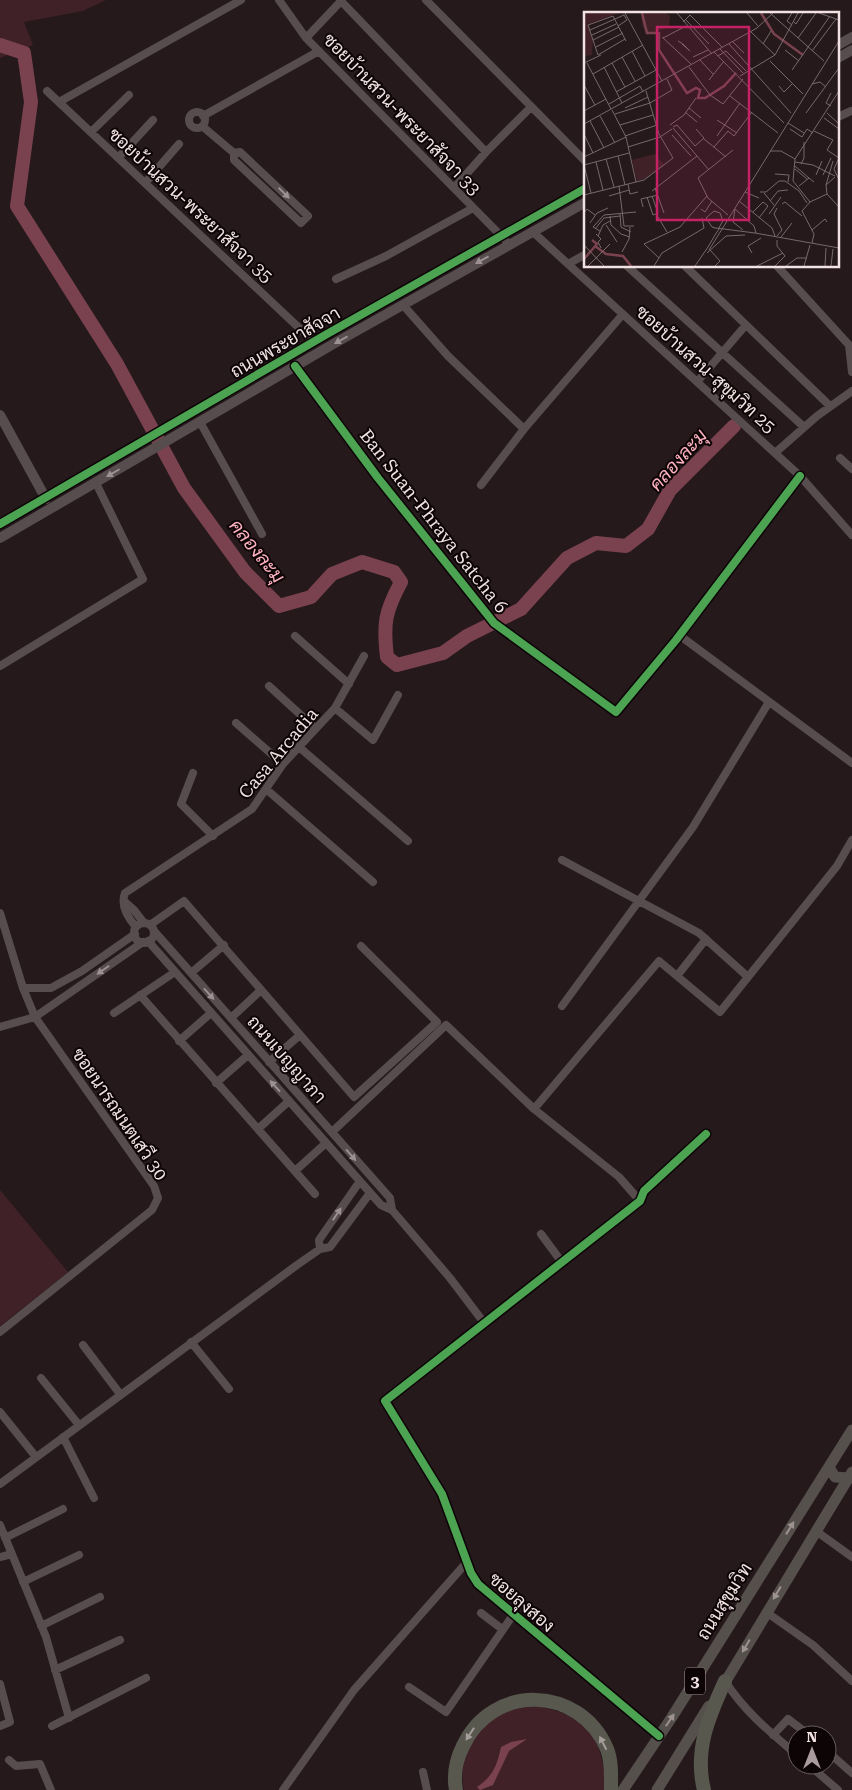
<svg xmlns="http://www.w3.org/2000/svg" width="852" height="1790" font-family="'Roboto Serif',Sarabun,serif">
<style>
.green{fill:#412128}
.water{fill:#7a424f}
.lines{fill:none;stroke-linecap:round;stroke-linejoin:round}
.river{stroke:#7a424f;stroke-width:14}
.street{stroke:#574c4e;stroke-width:8}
.secondary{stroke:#574c4e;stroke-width:10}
.primary{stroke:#55504c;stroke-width:11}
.highway{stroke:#58584f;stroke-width:14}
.cycleway-casing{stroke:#0c0405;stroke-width:11}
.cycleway{stroke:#4ca352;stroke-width:8}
.oneway{fill:#9d9092}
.oneway2{fill:#9c9290}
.oneway3{fill:#a59d9a}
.labels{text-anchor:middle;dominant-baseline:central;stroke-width:4;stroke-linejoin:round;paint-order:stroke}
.shield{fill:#0c0405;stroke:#ad9fa1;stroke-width:1}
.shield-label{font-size:16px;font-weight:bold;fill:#f2e2e4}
.street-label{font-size:18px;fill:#f2e2e4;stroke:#0c0405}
.water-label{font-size:19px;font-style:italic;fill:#feb2c1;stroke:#0c0405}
.inset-river{fill:none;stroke:#7a424f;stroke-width:2.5}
.inset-road{fill:none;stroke:#77696c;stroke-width:1}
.view{fill:#c42262;fill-opacity:0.15;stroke:#c42262;stroke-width:2.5}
.inset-edge{fill:none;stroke:#f2e2e4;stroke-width:2.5}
</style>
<rect width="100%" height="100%" fill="#25191c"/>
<path class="green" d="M0,0H106L83,11L24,22L33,45L0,58Z
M0,1190L68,1272L0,1326Z
M531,1706C584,1711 605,1738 605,1790H464C457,1758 477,1722 508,1711C515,1708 524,1708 531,1706Z"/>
<path class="water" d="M527,1739L509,1751L493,1785L480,1790L477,1787C493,1776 497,1766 501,1747L511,1742Z"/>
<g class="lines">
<path class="river" d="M0,45L24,53L31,102L17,206L117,364L184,488L245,572L279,606L311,597L332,574L362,562L394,572L401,582C385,612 383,623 387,657L397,665L443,653L467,636L521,609L567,558L596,543L626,546L648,529L670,490L734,426"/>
<path class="street" d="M279,0L306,38L510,245
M340,0L486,152
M426,0L586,162
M306,38L342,0
M47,91L314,342
M59,102L241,0
M189 120a8 8 0 1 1 16 0a8 8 0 1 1-16 0Z
M203,116L319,51
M838,117L851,111
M202,126L234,153L240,152L308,216L301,223L234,160V153
M91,132L129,95
M118,158L153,120
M145,183L179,144
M454,188L486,152L531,107
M533,232L800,476L852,535
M568,264L586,254
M627,266L804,427
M685,266L830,406
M777,266L849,345L852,372
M336,279L386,256L473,208
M403,305L448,356L524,429
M295,366L378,478L494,623L616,712L676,640L800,476
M697,382L745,326
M200,422L262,534
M775,453L817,416L852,391
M840,458L852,469
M481,485L524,429L623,314
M679,635L852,763
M295,636L349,684
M0,666L143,579L96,483
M269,686L315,728
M335,708L373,740L398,695
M236,723L283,764
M299,747L408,841
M193,773L181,804L213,836
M266,789L373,882
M562,860L699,933L748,977
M125,902L134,910L144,923
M0,913L23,988L35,1017L154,1186L158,1198L152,1210L0,1332
M134 933a10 10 0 1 1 20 0a10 10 0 1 1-20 0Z
M150,925L184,901L354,1097L437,1022L361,946
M136,927C128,918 120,906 125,893L252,809L283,764L335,708L364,656
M154,931L390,1198L392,1210
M148,941L381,1205L392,1210L450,1278L485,1324
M191,973L224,945
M677,976L706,939
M23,988H51L82,971L135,934
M140,995L315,1194
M562,1006L693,827L769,702
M114,1013L175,972
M231,1018L260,991
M0,1027L35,1017L143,942
M179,1041L211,1013
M269,1062L300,1035
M216,1083L248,1055
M534,1109L659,961L720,1012L837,866L852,840
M258,1129L289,1101
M332,1132L446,1025L534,1109L619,1177L640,1201
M295,1171L326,1143
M541,1234L561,1261
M320,1249L319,1240L360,1181
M191,1342L229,1389
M83,1345L120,1394
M41,1378L79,1425
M0,1412L36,1457
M63,1437L94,1498
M0,1484L297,1265L320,1249L330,1247L370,1193
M0,1525L46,1637L69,1718
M816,1531L852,1557
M5,1538L63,1509
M0,1557L12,1554
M23,1582L79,1555
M766,1612L813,1645L852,1681
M481,1613L502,1629
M41,1626L100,1597
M55,1670L120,1640
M725,1681C744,1711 770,1732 797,1755
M0,1684L10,1722L0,1726
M409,1687L446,1712L513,1615
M52,1726L146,1678
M773,1735L788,1719L809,1735
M659,1736L478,1584L471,1573L442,1494L385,1401L640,1201L644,1191L706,1134
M827,1751L852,1773
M9,1760L16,1766L40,1764L51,1790
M809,1765L838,1790
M423,1772L427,1790
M283,1790L354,1690L467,1562"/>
<path class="secondary" d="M838,45L852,37
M838,58L852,50
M0,415L46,499
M0,524L327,334L586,188
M0,538L335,343L586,202"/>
<path class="primary" d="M829,1467L835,1477L849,1478
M721,1689L852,1472
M623,1790L672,1717L852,1430
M657,1790L709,1706"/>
<path class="highway" d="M456,1790C453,1774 456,1760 463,1746C492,1683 580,1685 607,1749C612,1761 611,1776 611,1790
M704,1790C694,1750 709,1716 725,1681"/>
<g class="cycleway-casing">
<path id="cycleway" d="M295,366L378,478L494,623L616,712L676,640L800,476
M0,524L327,334L586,188
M659,1736L478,1584L471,1573L442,1494L385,1401L640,1201L644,1191L706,1134"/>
</g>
<use href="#cycleway" class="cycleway"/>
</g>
<defs><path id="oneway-solid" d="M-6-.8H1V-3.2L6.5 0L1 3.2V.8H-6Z" transform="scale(1.25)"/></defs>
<g class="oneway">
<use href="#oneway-solid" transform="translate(284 193) rotate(44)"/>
<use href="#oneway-solid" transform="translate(482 260) rotate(151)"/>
<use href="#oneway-solid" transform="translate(341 340) rotate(151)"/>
<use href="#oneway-solid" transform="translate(113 473) rotate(150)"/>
<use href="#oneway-solid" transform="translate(103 970) rotate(145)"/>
<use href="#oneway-solid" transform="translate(209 994) rotate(48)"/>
<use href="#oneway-solid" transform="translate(275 1086) rotate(-132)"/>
<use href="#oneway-solid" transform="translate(351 1155) rotate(49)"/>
<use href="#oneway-solid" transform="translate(337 1214) rotate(-56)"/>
</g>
<g class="oneway2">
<use href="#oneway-solid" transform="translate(790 1528) rotate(-58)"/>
<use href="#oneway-solid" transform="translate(777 1593) rotate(121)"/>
<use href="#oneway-solid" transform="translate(746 1646) rotate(120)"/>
<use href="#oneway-solid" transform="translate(670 1720) rotate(-56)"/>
</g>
<g class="oneway3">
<use href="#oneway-solid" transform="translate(470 1734) rotate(123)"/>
<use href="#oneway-solid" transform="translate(603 1743) rotate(-117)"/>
</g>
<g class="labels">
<rect class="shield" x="685" y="1667.5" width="20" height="27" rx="4"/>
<g class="shield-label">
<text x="695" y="1681">3</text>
</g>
<g class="street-label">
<text transform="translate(402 114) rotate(46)">ซอยบ้านสวน-พระยาสัจจา 33</text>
<text transform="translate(191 205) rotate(43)">ซอยบ้านสวน-พระยาสัจจา 35</text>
<text transform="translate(285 342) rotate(-30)">ถนนพระยาสัจจา</text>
<text transform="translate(706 369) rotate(42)">ซอยบ้านสวน-สุขุมวิท 25</text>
<text transform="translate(434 521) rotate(52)">Ban Suan-Phraya Satcha 6</text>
<text transform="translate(278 753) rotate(-50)">Casa Arcadia</text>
<text transform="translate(287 1059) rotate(49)">ถนนเบญญาภา</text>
<text transform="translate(120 1114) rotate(56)">ซอยนารถมนตเสวี 30</text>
<text transform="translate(724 1601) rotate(-58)">ถนนสุขุมวิท</text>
<text transform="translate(522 1602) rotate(41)">ซอยลุงสอง</text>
</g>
<g class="water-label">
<text transform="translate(678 460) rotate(-48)">คลองละมุ</text>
<text transform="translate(257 551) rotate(51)">คลองละมุ</text>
</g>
</g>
<g transform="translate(584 12)">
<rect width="255" height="255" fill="#25191c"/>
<path d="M0,1H35L4,12L9,28L8,43L2,44L0,35ZM57,1H82L86,4L85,15L63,23L58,13ZM71,142L80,153L63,166L53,169L48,148Z" fill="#412128"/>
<path class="inset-river" d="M58,1L63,21H75V38L103,81L112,76L116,78L114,86H121L140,74L152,61M177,1L190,22L219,43M11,234L22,242L39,244L47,254M0,247L13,232L8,228"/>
<path class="inset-road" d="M41,1L78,69M93,1L128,42M163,1L174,14M186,1L240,49M208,1L203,9L208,13M235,1L255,8M101,7L125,32M99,10L106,3L138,35M210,10L212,12L219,1M6,18L40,3L43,8L34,14M166,19L191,43M8,23L32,12M78,25L107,52M79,26L102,14M214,26L232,1M41,27L14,43L4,13L29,4L42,29M9,28L35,15M94,29L99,32L106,39L98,32M149,30L160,41M145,32L207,101M179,32L187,19M12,35L39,21M136,37L159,61M201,38L215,49M48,39L61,64M228,39L252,7M130,40L200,111M134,44L142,39L162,59M38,45L51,69M109,45L124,38M116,48L129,62M186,49L219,82M0,51L17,43M3,51L27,97M28,51L41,75M20,55L38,91M105,55L126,83L139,92L159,67M208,58L246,4M9,62L59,33M156,64L191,43L214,1M125,68L140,49M228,72L236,70L242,75M0,73L11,93M195,74L200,80L209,71M32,80L72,58M247,81L242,91L247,94M146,84L194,121M25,92L56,74L59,80M41,96L64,85M105,96L117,106M28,98L42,125L52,170M0,99L22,87M101,100L113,110M222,101L255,56M243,101L255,112M31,102L66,91L88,78L83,67M16,104L31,131M240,106L255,117M133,108L153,121M6,109L20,136M204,111L220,121M0,112L173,16L189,1M36,113L69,103M86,113L100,103L112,86M89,115L93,113L111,134L120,126L112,117M89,116L125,158M206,117L218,125L223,117L229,121M230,119L249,128L243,138L255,146L250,157L255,168M0,122L9,141M88,123L107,144M41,124L73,113M133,124L156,91M120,127L142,145M44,135L76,125L88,117M130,135L144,119L150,124L168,100M186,139H197L211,147M34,144L41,173M0,145L42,125M22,147L30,175M12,150L19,178M211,150L229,153L251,164M217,152L220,146V130M0,153L45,141M0,153L7,181M211,154L225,166M211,157L223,167M191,162L205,163L204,170M232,163L238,149M239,163L247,146M44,172L46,182L54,180M242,173L249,149M35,174L40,214H50M215,174L225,166L230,170M71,176L80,201M68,179L113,144M161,180L175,186M176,180H182L195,169H201L215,179L223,191M180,181L190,193M243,182L242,173L251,165M243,182L255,195M0,183L60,168L89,146L75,122L62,79M25,184L45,178M63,185L69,203L74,201L68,184M155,189L188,216L191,224M186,189L194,179L204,178M226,190L209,169L211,147L255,79M198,192L201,190L218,204M59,195L57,187L74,183M193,196L190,202L198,218L193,224M117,197L121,200L128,189M151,197L170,214L172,221M151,197L149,210L159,218M169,200L179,190L184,194L175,206M0,201L3,197L11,203M36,202L37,215L47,220M185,202L197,185M144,203L124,186L114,166L149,138M26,204L27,213L37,222L46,225M74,205L83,220M6,211L13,201L24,196M22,213L33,230M11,217L20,206L36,204M228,218L241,207L243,210M16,219L9,215L20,203L52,200M12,222L17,227L14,230L17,236M14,224L19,213L26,209M197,225L208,211M228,231L230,222L218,199L226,190L243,182M0,233L20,254M125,238L255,29M126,238L136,249L131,254M38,240L45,227L46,215M123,241L142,224L161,223M168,241L164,234L177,226M75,246L60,232L96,215L123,184M4,254L26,232M70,254L78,241L120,216L118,206M111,254L124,235L131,223L135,217V216L137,212L139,209L136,201L130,199L122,206L128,215L131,216H132L140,217L171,221L255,236M173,254L199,241M191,254L201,244L193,234V228M202,254L213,246H223M220,254L226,233M241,254L242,236M247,254L249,237"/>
<path class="view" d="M73,15H165V208H73Z"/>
<rect width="255" height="255" class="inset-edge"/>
</g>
<g transform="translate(812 1750)"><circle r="24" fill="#0c0405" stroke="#685d5e"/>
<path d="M0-4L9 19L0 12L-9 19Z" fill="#aa9c9e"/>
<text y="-8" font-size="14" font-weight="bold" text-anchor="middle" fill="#f2e2e4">N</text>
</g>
</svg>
